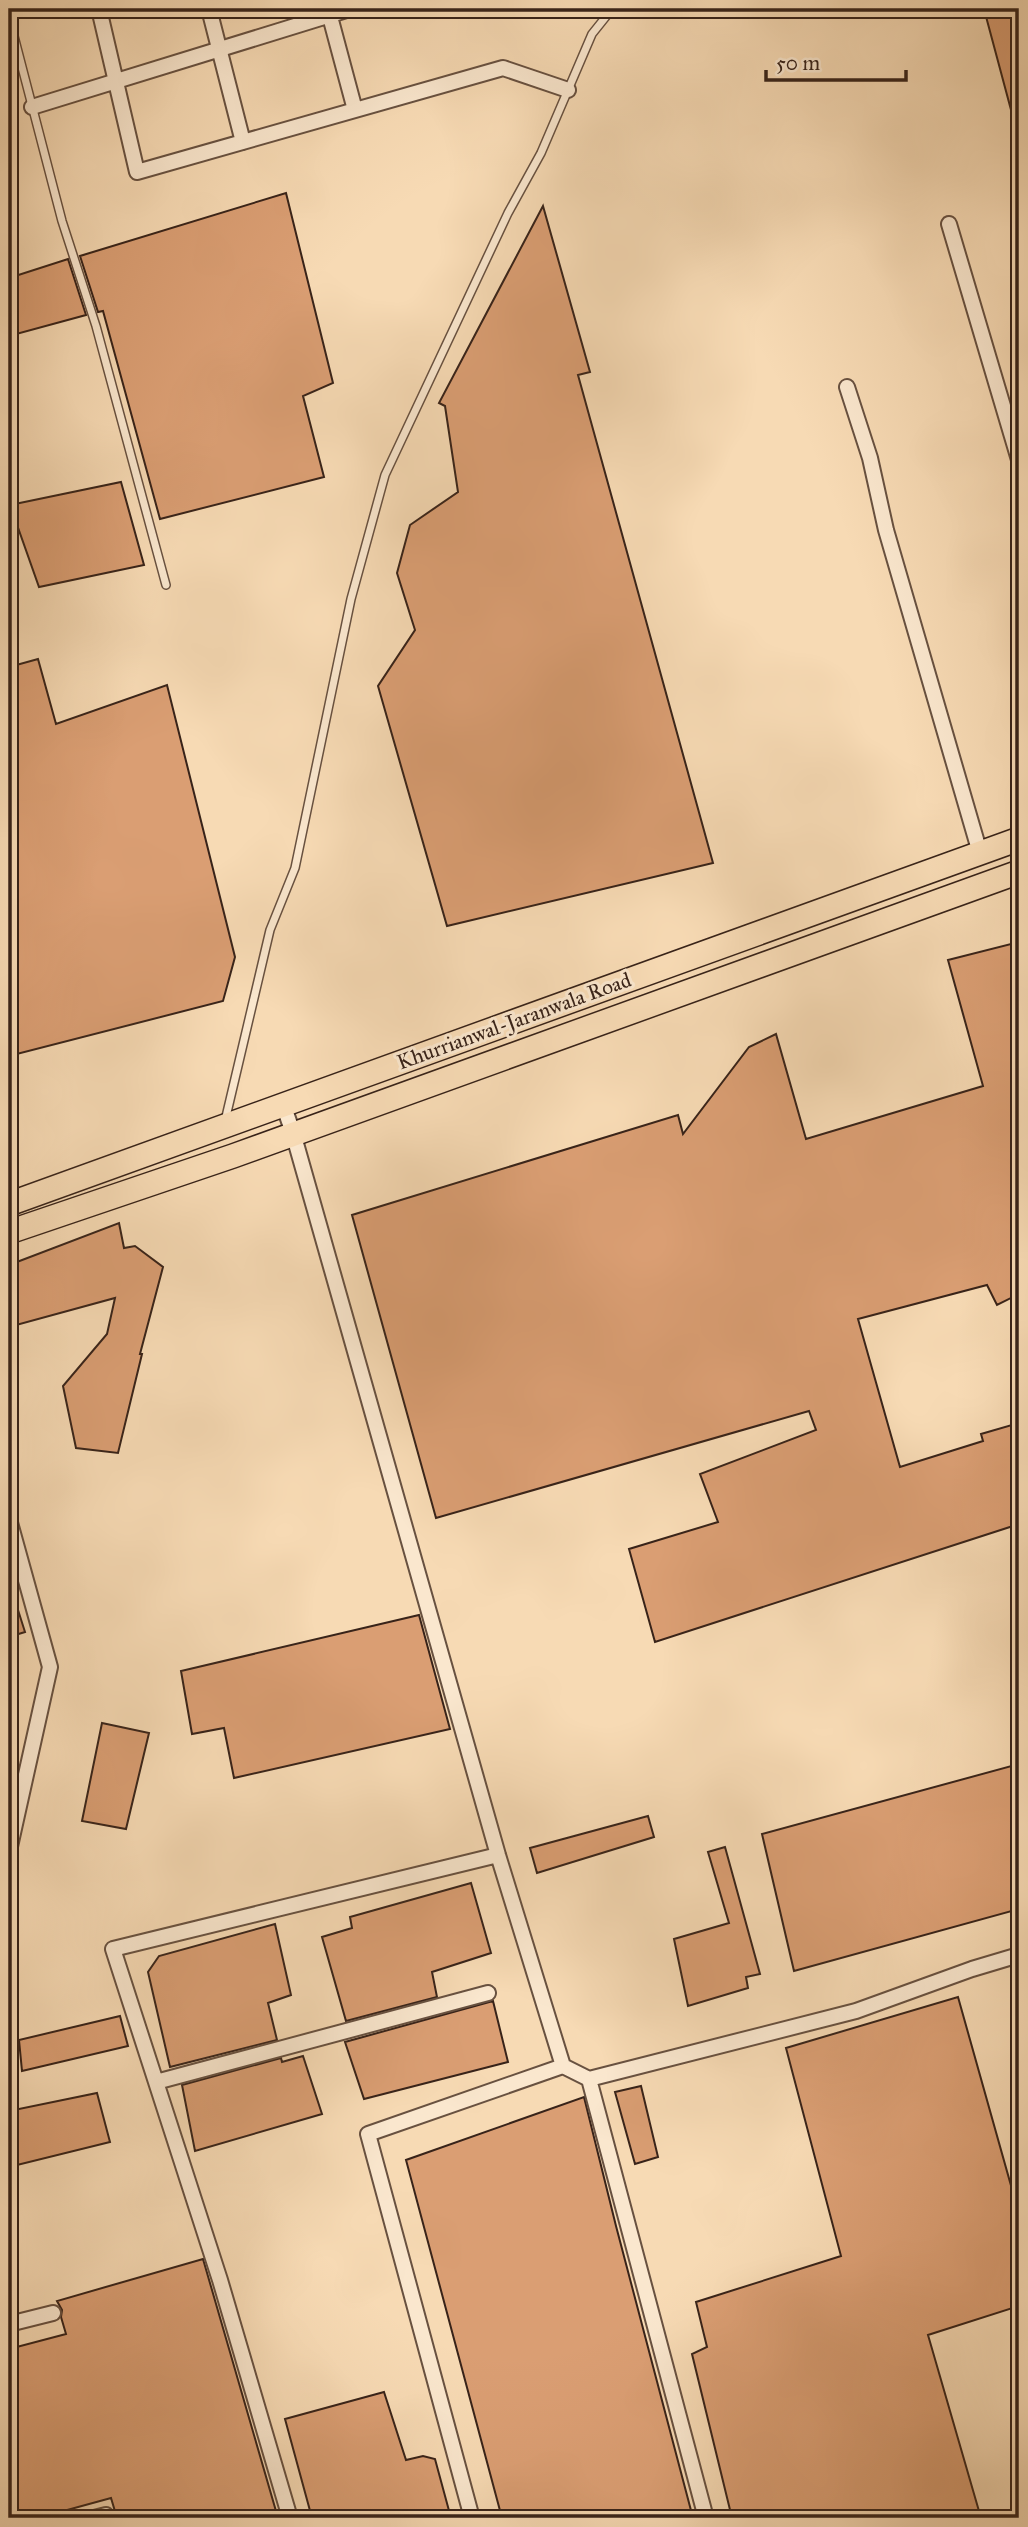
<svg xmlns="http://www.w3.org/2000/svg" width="1028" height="2527" font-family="'IM FELL Great Primer',serif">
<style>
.building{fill:#da9e73;stroke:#382319;stroke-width:2}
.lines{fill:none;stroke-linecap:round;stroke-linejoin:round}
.lane-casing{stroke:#685140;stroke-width:10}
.street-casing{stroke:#685140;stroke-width:18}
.primary-casing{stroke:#382319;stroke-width:26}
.lane{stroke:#fae7ce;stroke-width:7}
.street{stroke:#fae7ce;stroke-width:14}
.primary{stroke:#f7dab4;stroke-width:23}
.labels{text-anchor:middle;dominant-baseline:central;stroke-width:6;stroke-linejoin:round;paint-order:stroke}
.street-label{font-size:21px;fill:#382319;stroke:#fae7ce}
</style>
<rect width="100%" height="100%" fill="#f7dab4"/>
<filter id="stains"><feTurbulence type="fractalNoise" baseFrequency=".00286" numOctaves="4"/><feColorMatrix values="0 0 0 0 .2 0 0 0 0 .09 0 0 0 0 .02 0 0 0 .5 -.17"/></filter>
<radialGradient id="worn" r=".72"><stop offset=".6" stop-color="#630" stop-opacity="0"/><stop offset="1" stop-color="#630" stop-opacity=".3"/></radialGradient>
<path class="building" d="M984,9H1019V120L1014,121Z
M286,193L333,383L303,396L324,477L160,519L103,311L98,312L80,256Z
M543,206L590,372L578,375L713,863L447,926L378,686L415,630L397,573L410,525L458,492L445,406L439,403Z
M68,259L86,315L9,336V278Z
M121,482L144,565L39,587L10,505Z
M38,659L56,724L167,685L235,957L223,1001L9,1056V667Z
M1019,942V1272L1015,1273L1019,1294L997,1305L987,1285L858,1319L900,1467L983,1441L981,1434L1019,1423V1524L655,1642L629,1549L718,1522L700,1474L816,1430L809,1411L436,1518L352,1215L678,1115L683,1134L749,1047L776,1034L806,1139L983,1086L948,960Z
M119,1223L124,1248L135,1246L163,1267L140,1354H142L118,1453L76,1448L63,1386L107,1334L115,1298L9,1327V1265Z
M12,1591L25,1632L9,1637V1592Z
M419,1615L450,1729L234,1778L224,1728L192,1734L181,1671Z
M102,1723L149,1733L126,1829L82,1821Z
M1019,1764V1909L794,1971L762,1834Z
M648,1816L654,1837L537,1873L530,1848Z
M725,1847L760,1974L746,1977L748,1988L688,2006L674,1939L729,1923L708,1852Z
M471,1883L491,1953L432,1972L437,1997L346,2021L322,1937L352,1928L350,1917Z
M275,1924L291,1995L268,2003L277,2040L170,2067L148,1972L159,1956Z
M958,1997L1019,2214V2306L928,2335L981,2518H732L692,2354L707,2347L696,2302L841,2256L786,2048Z
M493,2001L508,2062L364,2099L345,2042Z
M120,2016L128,2046L22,2071L19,2040Z
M303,2056L322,2114L195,2151L182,2085L281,2058L282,2062Z
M641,2086L658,2157L635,2164L615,2092Z
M97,2093L110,2142L9,2167V2111Z
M584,2097L616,2226L693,2518H502L406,2160Z
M203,2259L278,2518H117L111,2498L38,2518H9V2349L66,2334L61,2317L62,2310L57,2301Z
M384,2392L406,2460L423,2456L435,2459L451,2518H312L285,2419Z"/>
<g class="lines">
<g class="lane-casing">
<path id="lane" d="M9,17L62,221L96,326L166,585
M225,1121L270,930L295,868L351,599L385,475L508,213L541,153L592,34L612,9"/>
</g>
<g class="street-casing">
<path id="street" d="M99,9L137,172L503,68L568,90
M209,9L243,142
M328,9L355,110
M32,107L350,9
M949,224L1019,460
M847,387L870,458L886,530L980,853
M283,1104L293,1133L498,1855L563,2066
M9,1519L50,1667L9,1851
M589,2079L856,2011L972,1969L1019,1955
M156,2082L488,1993
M9,2324L53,2313
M94,2518L106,2515V2518
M290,2518L220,2280L113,1949L498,1855
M472,2518L368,2134L563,2066L589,2079L706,2518"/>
</g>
<g class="primary-casing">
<path id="primary" d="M9,1204L1019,839
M9,1232L233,1156L1019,872"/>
</g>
<use href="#lane" class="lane"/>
<use href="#street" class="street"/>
<use href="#primary" class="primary"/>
</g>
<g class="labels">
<g class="street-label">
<text transform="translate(514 1021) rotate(-20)">Khurrianwal-Jaranwala Road</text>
</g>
</g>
<rect width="1028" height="2527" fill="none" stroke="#f7dab4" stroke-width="35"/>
<rect x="10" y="10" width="1007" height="2506" fill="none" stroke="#382319" stroke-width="3.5"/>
<rect x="18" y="18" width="993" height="2492" fill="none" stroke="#382319" stroke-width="2"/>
<path d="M766 70v10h140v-10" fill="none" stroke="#382319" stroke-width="3.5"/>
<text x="776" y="70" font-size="21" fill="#382319" stroke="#fae7ce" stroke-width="5" paint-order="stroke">50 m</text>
<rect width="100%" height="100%" filter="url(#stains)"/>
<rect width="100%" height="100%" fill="url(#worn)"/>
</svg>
